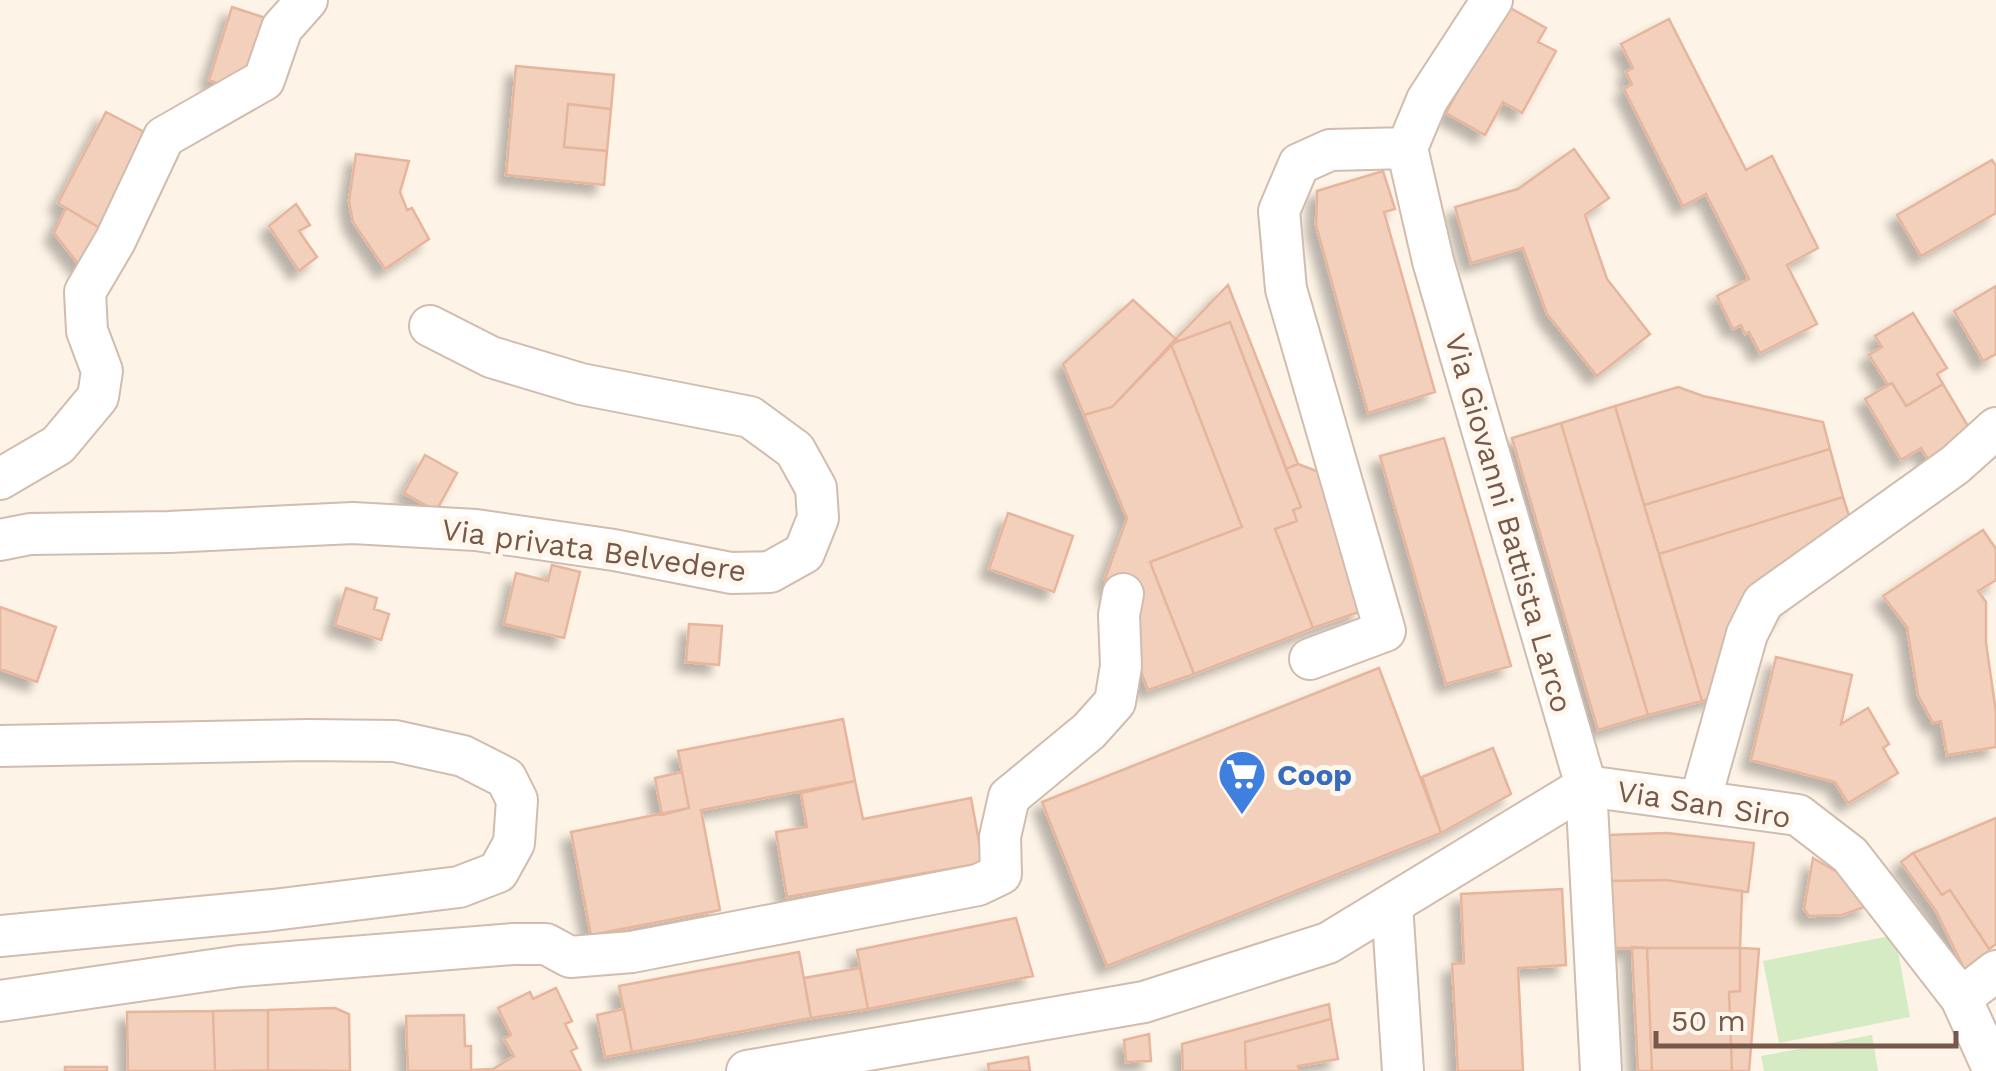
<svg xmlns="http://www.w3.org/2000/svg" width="1996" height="1071" font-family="'Work Sans',sans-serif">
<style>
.green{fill:#d5ebc3}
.building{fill:#f3d0bc;stroke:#e6b59c;stroke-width:2.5;filter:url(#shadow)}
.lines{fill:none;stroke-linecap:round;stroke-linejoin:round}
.minor-casing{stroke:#d1bcae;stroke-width:44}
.minor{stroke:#fff;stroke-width:40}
.labels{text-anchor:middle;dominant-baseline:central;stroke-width:10;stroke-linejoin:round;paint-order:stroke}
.street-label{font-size:30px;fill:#77584a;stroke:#fff7ec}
.shop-label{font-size:30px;font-weight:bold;fill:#366cbe;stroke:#fff7ec;text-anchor:start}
</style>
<defs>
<filter id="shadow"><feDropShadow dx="-9" dy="9" stdDeviation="5" flood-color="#0004"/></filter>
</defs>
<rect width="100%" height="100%" fill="#fdf3e6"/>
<path class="green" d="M1895,935L1910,1017L1779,1043L1763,961Z
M1872,1035L1878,1071H1764L1761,1056Z"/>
<path class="building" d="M1505,5L1546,28L1538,42L1556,51L1522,113L1503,102L1485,135L1446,113Z
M232,7L278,22L242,93L209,80Z
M1669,19L1746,170L1772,156L1818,248L1787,265L1817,324L1760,353L1749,332L1745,334L1741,325L1733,329L1717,296L1749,279L1706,194L1683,206L1624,89L1632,84L1626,72L1633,68L1621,44Z
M516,66L614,75L611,109L568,104L564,147L607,151L604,185L506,175Z
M568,104L611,109L607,151L564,147Z
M106,112L154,137L105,231L58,203Z
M1574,149L1609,198L1585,215L1607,279L1650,334L1597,376L1547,314L1523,248L1471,263L1455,207L1518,189Z
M356,154L409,161L400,192L407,210L412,208L429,239L385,269L353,222L349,201Z
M1992,160L1996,166V213L1921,256L1897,215Z
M1383,171L1395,209L1384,212L1435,392L1368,413L1316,225L1317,191Z
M296,204L310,225L299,231L317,257L299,271L269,226Z
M66,208L105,231L84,271L54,233Z
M1228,285L1298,464L1286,469L1230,322L1171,344Z
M1996,286V354L1983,361L1954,311Z
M1133,300L1177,340L1112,407L1084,415L1063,364Z
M1913,313L1947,368L1937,374L1943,384L1906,406L1892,383L1888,385L1869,355L1882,347L1875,336Z
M1230,322L1301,507L1293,510L1297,521L1275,529L1313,628L1194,674L1150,562L1242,527L1171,344Z
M1171,344L1242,527L1150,562L1194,674L1148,690L1105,579L1127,518L1084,415L1112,407Z
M1892,383L1906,406L1943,384L1975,438L1931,464L1921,448L1901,460L1865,399Z
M1678,387L1703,396L1823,422L1830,449L1644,505L1615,406Z
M1615,406L1702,701L1648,715L1561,423Z
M1561,423L1648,715L1598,730L1512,438Z
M1444,438L1511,666L1446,684L1380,456Z
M1830,449L1843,497L1659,554L1644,505Z
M425,455L457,473L436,511L404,493Z
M1298,464L1319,472L1362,611L1313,628L1275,529L1297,521L1293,510L1301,507L1286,469Z
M1843,497L1850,519L1718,697L1702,701L1659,554Z
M1008,513L1073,536L1054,592L989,569Z
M1983,530L1996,549V580L1978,591L1986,602V643L1996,712V747L1947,755L1941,721L1933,723L1918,695L1907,627L1883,596Z
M552,565L580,572L564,638L504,624L516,573L548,581Z
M346,588L377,598L374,609L389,614L381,640L335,625Z
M0,607L56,627L37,682L0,669Z
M689,624L722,626L719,665L686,662Z
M1776,657L1852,675L1841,724L1868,708L1889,744L1883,748L1898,773L1848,803L1835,782L1751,760Z
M1379,668L1441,833L1107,966L1042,802Z
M843,719L855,781L701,810L720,910L591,935L571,832L689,808L678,751Z
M1493,748L1511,794L1441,833L1422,777Z
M682,772L689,808L662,815L655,778Z
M855,781L863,819L971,798L983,863L787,897L776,832L807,827L801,793Z
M1996,818V944L1989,949L1950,890L1942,895L1913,853Z
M1667,833L1754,843L1748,892L1666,880L1611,881L1609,835Z
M1913,853L1942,895L1950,890L1996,959L1971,983L1936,911L1901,862Z
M1813,858L1846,877L1870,905L1842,915L1809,916L1804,909Z
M1666,880L1742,891L1740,948H1614L1611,881Z
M1562,889L1566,965L1518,968L1523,1071H1458L1452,964L1464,963L1461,894Z
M1016,918L1033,976L868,1009L857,950Z
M1632,947L1647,948L1652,1071H1638Z
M1647,948H1740V991L1729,992L1732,1071H1652Z
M1740,948L1759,949L1749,1071H1732L1729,992L1740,991Z
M799,952L811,1018L632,1052L619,986Z
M860,968L868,1009L811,1018L804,978Z
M556,988L572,1021L565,1024L577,1048L571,1051L581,1071H408L406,1016L464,1015L465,1046H471V1070L493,1069L514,1056L504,1039L511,1035L498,1008L530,992L533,999Z
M1329,1004L1331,1019L1245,1042L1246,1071H1183L1182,1044Z
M335,1008L349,1014L350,1071L268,1070V1010Z
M624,1009L632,1052L605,1057L597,1015Z
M268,1010V1070L215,1071L213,1011Z
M213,1011L215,1071H128L127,1012Z
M1331,1019L1338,1059L1298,1066L1299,1071H1246L1245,1042Z
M1149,1034L1151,1061L1126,1062L1124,1040Z
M1028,1057L1030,1071H989L988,1064Z
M65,1067H107V1071H65Z"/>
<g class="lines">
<g class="minor-casing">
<path id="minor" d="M1492,0L1427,100L1407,148L1433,261L1586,786L1601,1071
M0,479L58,445L98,397L102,371L87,331L85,292L115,241L164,137L264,80L282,28L307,0
M0,540L30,534L169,532L353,523L476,530L614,550L731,573L770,572L804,553L818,518L816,488L795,450L750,417L581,384L491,357L430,326
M1310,659L1385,631L1286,289L1279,211L1299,164L1330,150L1407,148
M0,746L309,740L395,741L463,756L506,778L517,800L514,843L498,872L459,887L273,910L0,936
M1700,801L1747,634L1763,602L1955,465L1996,428
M1392,904L1403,1071
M1961,998L1996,971
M0,1001L240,966L513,944H546L570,957L632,952L978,885L1001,874L1000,837L1009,797L1089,731L1115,702L1121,666L1119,615L1123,594
M747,1071L1144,1002L1328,943L1586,786L1798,815L1850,855L1961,998L1994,1071"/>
</g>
<use href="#minor" class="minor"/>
</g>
<defs>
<g id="supermarket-pin" transform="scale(2.5)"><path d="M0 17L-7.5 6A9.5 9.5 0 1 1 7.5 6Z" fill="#3f7fe0" stroke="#fff7ec"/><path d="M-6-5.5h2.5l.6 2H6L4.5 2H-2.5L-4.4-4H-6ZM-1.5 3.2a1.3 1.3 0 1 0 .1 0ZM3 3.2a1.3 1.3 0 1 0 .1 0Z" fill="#fff"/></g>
</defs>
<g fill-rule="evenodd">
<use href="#supermarket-pin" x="1242" y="774"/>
</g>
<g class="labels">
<g class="street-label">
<text transform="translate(1509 523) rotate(74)">Via Giovanni Battista Larco</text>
<text transform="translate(594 550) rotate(8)">Via privata Belvedere</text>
<text transform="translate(1704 804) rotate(9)">Via San Siro</text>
</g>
<g class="shop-label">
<text x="1277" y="774">Coop</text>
</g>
</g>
<path d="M1656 1031v15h300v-15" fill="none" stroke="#77584a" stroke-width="5"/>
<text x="1671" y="1031" font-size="30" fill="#77584a" stroke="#fff7ec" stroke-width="8" paint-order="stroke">50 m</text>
</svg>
